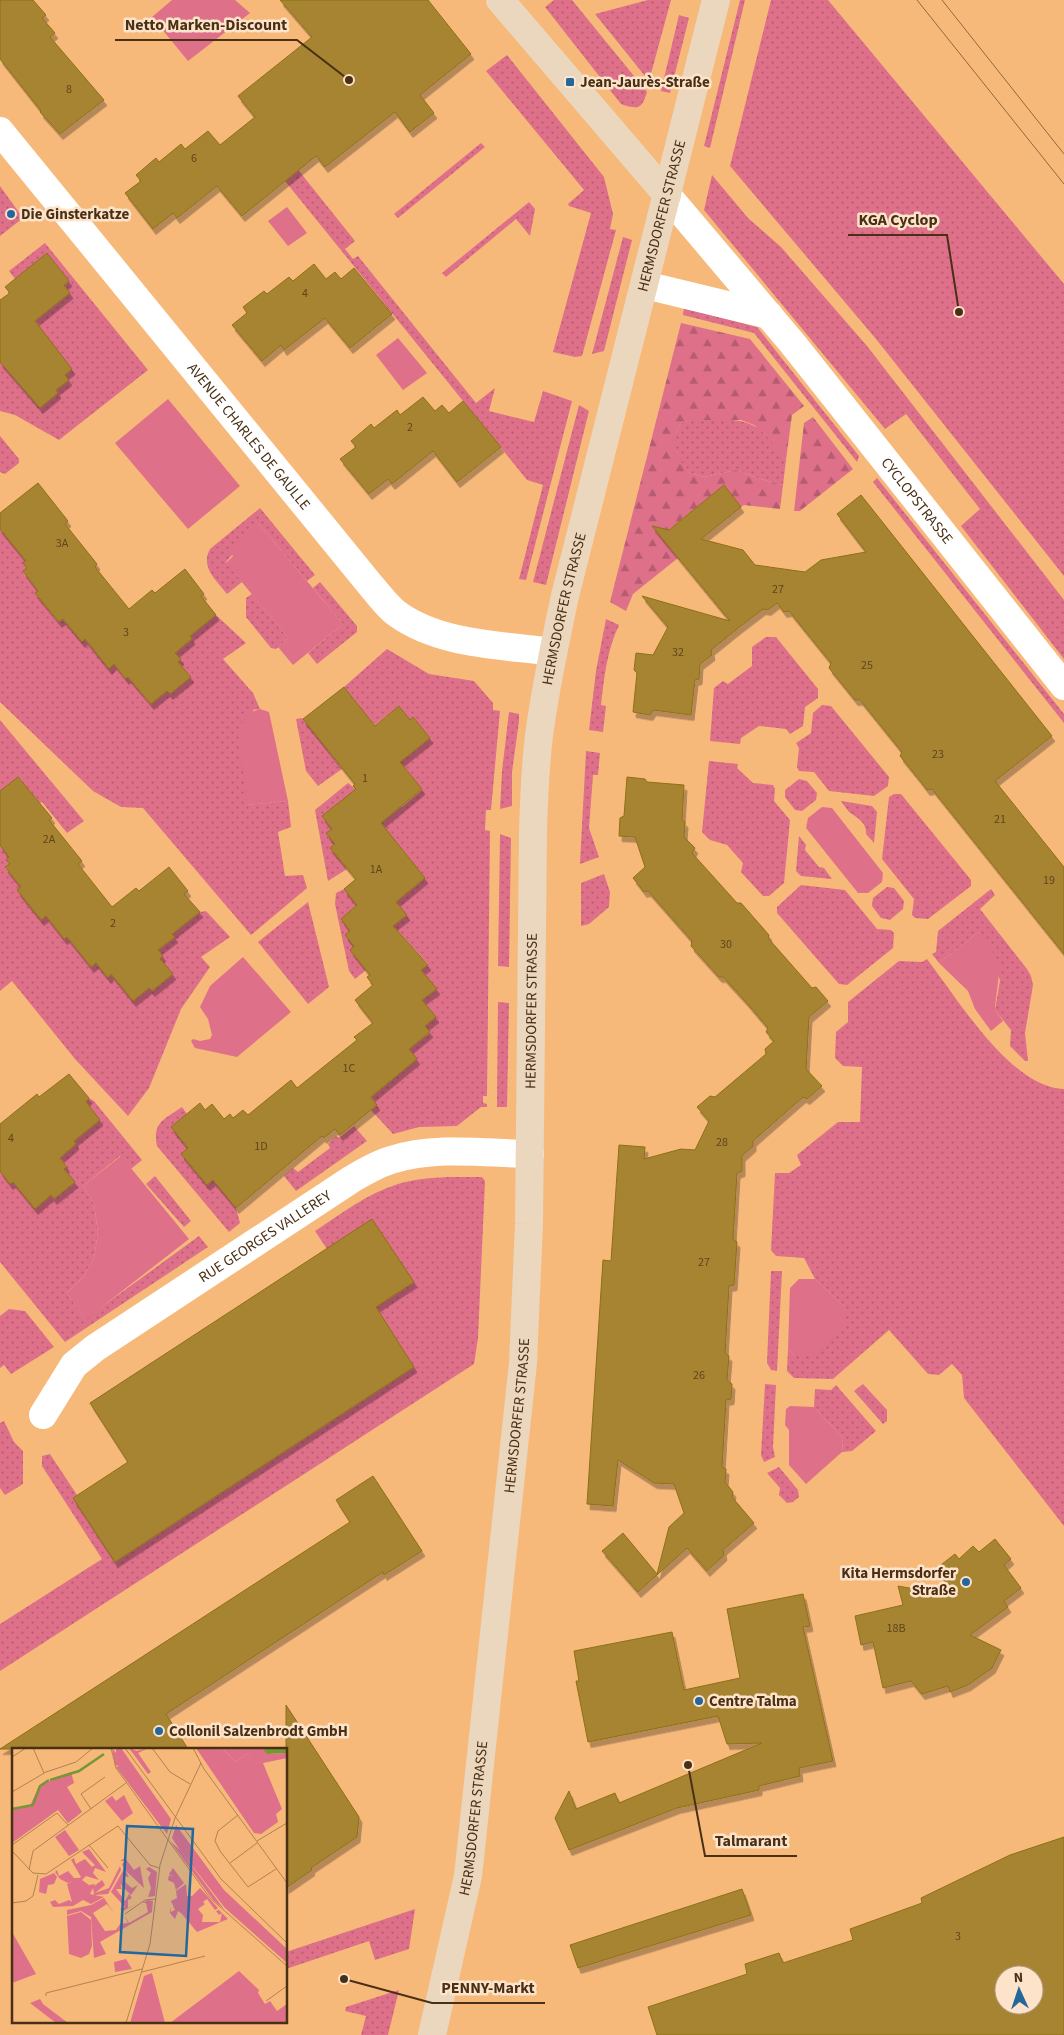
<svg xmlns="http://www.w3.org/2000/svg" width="1064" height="2035" font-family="'Source Sans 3',sans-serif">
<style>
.grass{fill:url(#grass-dots)}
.forest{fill:url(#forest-firs)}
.park{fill:#de708a}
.building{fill:#a68431;stroke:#906f16;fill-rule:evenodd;filter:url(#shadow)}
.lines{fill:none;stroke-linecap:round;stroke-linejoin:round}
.street{stroke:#fff;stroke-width:28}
.secondary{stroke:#ebd6be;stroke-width:28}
.tram{stroke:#90683e;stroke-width:1}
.poi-dot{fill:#23679c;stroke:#fce3ca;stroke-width:2}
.labels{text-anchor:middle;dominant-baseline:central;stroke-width:5;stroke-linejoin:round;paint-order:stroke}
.number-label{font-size:12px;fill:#60451c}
.poi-label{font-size:15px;font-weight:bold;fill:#493015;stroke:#fce3ca;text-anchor:start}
.street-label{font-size:15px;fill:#493015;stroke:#fce3ca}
.inset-river{fill:none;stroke:#759736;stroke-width:2.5}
.inset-road{fill:none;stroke:#b18252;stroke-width:1}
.view{fill:#23679c;fill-opacity:0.15;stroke:#23679c;stroke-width:2.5}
.inset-edge{fill:none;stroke:#493015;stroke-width:2.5}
.leader{fill:none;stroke:#493015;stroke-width:2}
.callout-dot{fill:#493015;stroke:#fce3ca;stroke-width:2}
.callout-label{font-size:16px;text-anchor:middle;font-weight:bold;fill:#493015;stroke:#fce3ca;stroke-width:5;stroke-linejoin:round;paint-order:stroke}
</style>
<defs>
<pattern id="grass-dots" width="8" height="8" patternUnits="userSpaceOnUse" patternTransform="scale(1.25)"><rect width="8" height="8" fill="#de708a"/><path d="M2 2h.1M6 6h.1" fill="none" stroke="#b65c70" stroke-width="1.8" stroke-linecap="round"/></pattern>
<pattern id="forest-firs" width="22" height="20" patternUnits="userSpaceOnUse" patternTransform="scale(1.25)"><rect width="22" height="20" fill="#de708a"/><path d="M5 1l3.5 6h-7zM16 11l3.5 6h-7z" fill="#b65c70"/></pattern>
<filter id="shadow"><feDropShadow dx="3" dy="5.5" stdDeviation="0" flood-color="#0004"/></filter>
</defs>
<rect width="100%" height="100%" fill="#f7b97a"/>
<path class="grass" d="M554,0H572L647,92C642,109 638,110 621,104L545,7Z
M648,0H671L649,81L595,14Z
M740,0H745L710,148L704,146Z
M771,0H828L1064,284V576L876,339L730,166Z
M679,15L689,18L670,93L661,91Z
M507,55L604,177L613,214L610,229L616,230L582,356L575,357L553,352L591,213L569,206L568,204L584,190L486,71Z
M264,127L355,241L345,249L353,259L358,256L476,403L495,388L489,411L534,422L543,391L572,401L526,580L519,579L543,485L527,480L285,181Z
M481,143L485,147L398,218L394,214Z
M712,175L748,218L781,247L867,346L1064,600V659L961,526L980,509L906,414L885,429L704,210Z
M0,186L23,218L0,236Z
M529,202L535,209L530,236L516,219L446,277L442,273Z
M623,237L632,240L604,351L592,354Z
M45,243L148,370L59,440L15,415L0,411V362L40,407L58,393L56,390L65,375L72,369L37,327L39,325L33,318L69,281L47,253L15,279L9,271Z
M684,308L757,327L859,456L857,462L754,333L683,315Z
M579,405L589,411L546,585L533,582Z
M691,420C715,420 744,415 763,432C772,440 779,451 786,460L783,485L757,478L736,470L704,477L690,473L679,460L676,450V433L681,423Z
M0,436L19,459V463L5,474L0,472Z
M877,478L1064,714V723L873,482Z
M260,508L315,575L307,581L259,524L226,562L242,582L227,594C216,580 200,567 210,549Z
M0,529L26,561L27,568L23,572L38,591L35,593L58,622L63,619L82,642L85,639L109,668L114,664L125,679L128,677L150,704L167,691L170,694L191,677L178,662L180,659L175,653L192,639L190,636L216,615L246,643L223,659L253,693L260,709L253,710L247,805L288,801L291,827L278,832L285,876L303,875L307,888L251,935L143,808L121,807L93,791L0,702Z
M320,582L357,626V632L317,664L308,653L343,624L313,588Z
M252,594L288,638L276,649L271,648L246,617V598Z
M606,619L619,625C607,650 604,678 601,705L606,706L603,732L589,730L596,671Z
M766,637H776L818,689V698L805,707L803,726L790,734L786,729L759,726L741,738L740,744L710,741L714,688L723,681L728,684L752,666V647Z
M387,649L429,674L474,681L493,703V710L500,711L491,810H486L485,830L490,831L487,1096H483V1103L487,1104V1107H481L457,1126L419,1127L393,1134L371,1110L377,1105L371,1097L417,1059L409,1049L430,1033L425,1026L436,1017L422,1000L436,989L421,970L428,964L393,926L392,898L403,895L425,878L402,849L375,824L400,804L402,807L422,790L406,769L393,762L408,756L430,738L413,717L410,720L399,706L375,725L366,715L361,719L358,704L344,687Z
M822,705L831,706L889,777L888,786L874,796L829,791L814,772L799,771L797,767L799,748L796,743L811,733L813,713Z
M509,712L519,714V721L512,772V806L500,809L502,771Z
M302,718L317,737L323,733L333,746L328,751L342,769L318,786L306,771L296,719Z
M0,720L84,821L67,833L42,802L40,803L18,777L4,788L0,797Z
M586,751L600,753L598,775H593L589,828L599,857L580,864Z
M709,761L738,764L737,768L753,783L773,785L775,789L774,801L790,820L784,883L769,896H763L741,872L743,863L727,845L710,840L702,832Z
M799,779L807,781L817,793L816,800L802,811L795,810L785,797V790Z
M348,783L358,791L340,802L322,816L332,829L326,833L335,844L330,848L347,869L328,881L315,810Z
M894,794H901L971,880V886L928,919L915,918L912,915L914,899L882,859L889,797Z
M841,801L872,806L877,812L874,843L866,834C867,824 859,819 852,814C848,812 844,805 841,801Z
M500,834L511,838L509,967L498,966Z
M799,836L806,845L805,850L819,867L824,868L832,879L801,876L796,871Z
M0,845L9,857L6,860L10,864L5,868L21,887L17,890L42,919L46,916L64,939L67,937L91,967L96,963L108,977L111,974L133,1001L149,988L152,991L173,974L160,959L163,956L158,950L175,937L172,934L200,912L206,911L230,937L201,957L210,967L181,1009L149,1088L128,1116L75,1059L12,981L0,991Z
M604,874L610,892L609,907L589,924L581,926V883Z
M801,885L845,890L877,929L891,930L894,933L893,948L847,985L839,984L777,913V907Z
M887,887L894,888L904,901L903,909L890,920L881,918L872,906L873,898Z
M344,889L357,905L341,919L351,931L345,935L354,946L350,950L366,970L355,979L349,971L335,904L336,893Z
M991,889L995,895L980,909L1027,969L1031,976L1033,985L1025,1033L1028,1061H1025L1010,1046L1011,1030L995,1010L1000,980L979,932L939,963L932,954L936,952L938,931Z
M308,902L329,987L308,1004L258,942Z
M927,959C957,998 1011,1088 1064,1089V1526L964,1398L962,1375L952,1364L939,1375L928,1374L889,1330L833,1379L794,1378L787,1371L788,1349L794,1355L844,1306L815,1279L804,1258L776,1256L771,1250L775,1173H789L801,1165L797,1155L838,1122H860L862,1067L843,1066L835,1058L836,1032L848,1022V1002L899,961L922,962Z
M498,1002L509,1003L507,1107H497Z
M89,1098L94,1101L142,1160L131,1169L120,1156L83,1186L94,1204L98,1233L94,1258L84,1276L67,1293L85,1319L199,1236L208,1247L65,1342L0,1262V1171L10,1184L13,1182L35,1209L51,1195L54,1199L74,1183L64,1169L67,1166L60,1158L76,1144L74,1141L100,1120L86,1102Z
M182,1107L187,1114L171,1127L188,1148L181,1154L207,1185L218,1176L228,1188L223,1192L236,1208L240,1223L229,1232L157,1146C152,1122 165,1119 182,1107Z
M354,1126L367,1141L296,1191L284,1176L293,1168L298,1172L330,1148L328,1144L336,1136L339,1138Z
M155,1176L191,1221L184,1227L146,1184Z
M448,1177H482L485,1181L478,1338L474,1364L0,1671V1624L102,1559L42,1466V1456L50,1454L77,1495L73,1498L115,1562L414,1367L376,1307L413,1282L372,1219L327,1249L315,1231C341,1214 368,1193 398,1184C415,1179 431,1178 448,1177Z
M771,1271H782L777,1371L771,1370L767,1363Z
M9,1309L25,1311L54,1347L11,1374L4,1365L0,1368V1316Z
M765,1384L776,1385L773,1447L775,1457L764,1462L761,1455Z
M863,1384L887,1410V1421L883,1424L854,1391Z
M836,1385L876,1431L852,1451L842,1452L843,1438L814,1407L815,1389L831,1390Z
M4,1421L14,1442L23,1451V1484L5,1495L0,1488V1423Z
M779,1467L798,1490L799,1497L793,1502L787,1503L779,1495L780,1488L767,1473Z
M415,1909L409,1949L375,1960L369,1941L286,1969V1952Z
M399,1990L388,2035H361L366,2016L345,2011L346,2007Z"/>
<path class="forest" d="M681,323L750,339L804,406L792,415L786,460L764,433L754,425L741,420H692L681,423L676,433V450L680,460L690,473L704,477L736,470L757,478L783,485L780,509L744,505L741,507L723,486L661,536L678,558L633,594L626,611L610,602Z
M813,417L853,469L800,511H794L804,423Z"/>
<path class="park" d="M172,0H235L250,13L188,61L152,17Z
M287,207L307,233L288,246L268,221Z
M398,338L427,373L403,390L376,355Z
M168,399L240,486L188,529L115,443Z
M259,524L343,624L293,665L278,647L288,638L226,563L233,556L228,550Z
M260,709L269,712L288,801L247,805L238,732C242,720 247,712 260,709Z
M822,807L832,808L883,873L882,882L868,893H858L806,828L808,818Z
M979,932C1007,968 998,968 995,1010L1003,1021L991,1031L975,1009L968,991L939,963Z
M243,957L291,1012L237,1057L195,1048L191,1041L193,1039L200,1041L210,1039L212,1035L208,1019L200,1007L210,986Z
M121,1156L189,1239L85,1320L67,1293L84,1276L94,1258L98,1233L94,1204L83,1186Z
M799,1279H815L844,1306V1329L814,1356L794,1355L788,1349L790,1288Z
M790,1406L814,1407L843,1438L842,1452L806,1484L789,1465V1430L785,1425L786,1409Z"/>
<path class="building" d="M0,0H33L46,15L42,18L55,33L50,37L104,100L60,134L40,112L41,111L0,59Z
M280,0H428L471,54L420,95L434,113L410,132L395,112L325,167L316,156L242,216L217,186L177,218L173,213L153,229L125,193L141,181L136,175L156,158L159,162L181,144L185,149L208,131L220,145L255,117L238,96L312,37Z
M47,253L69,281L64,285L70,293L35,321L72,369L65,375L69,380L56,390L58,393L40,408L0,362V300L10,293L5,287Z
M314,264L326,279L335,272L341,279L354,268L392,314L350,348L325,318L284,350L281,345L262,361L232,325L247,313L243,307L264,291L267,294L289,277L293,281Z
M423,397L435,411L442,405L449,413L463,401L501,447L457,482L433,451L392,484L388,479L369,494L340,459L356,447L351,441L371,424L374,428L397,410L400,415Z
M38,483L68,521L65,524L97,564L95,567L129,609L152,590L155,593L185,569L204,594L201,596L216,615L190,636L192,639L175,653L181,659L178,662L191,677L170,694L167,691L151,704L128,677L126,679L114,664L109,669L85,639L82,642L63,619L59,622L35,593L38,591L23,571L27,568L23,563L26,561L0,529V513Z
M724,485L741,507L701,539L743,550L755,565L805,572L821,560L866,552L837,514L861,495L1052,736L995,781L1064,867V954L932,789L927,790L921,782L900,756L902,752L860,700H855L829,668L831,663L789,611L784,612L777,603L768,610L763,609L737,629L711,650L712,655L700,664L699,679L695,680L691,715L653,710L650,715L633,712L637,673L634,670L636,653L653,655L668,627L642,596L730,621L652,526L669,530Z
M344,687L375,726L399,706L410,720L413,717L430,738L400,762L422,789L381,823L425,878L396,902L407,915L393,926L428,965L421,970L437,989L422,1000L436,1017L425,1026L430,1032L409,1049L417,1059L371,1097L377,1105L340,1135L335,1129L324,1138L322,1136L236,1208L213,1180L207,1185L181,1154L188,1148L171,1127L200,1103L205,1110L212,1104L224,1119L230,1114L233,1118L243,1110L248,1115L291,1080L297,1088L357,1040L354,1037L373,1023L355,1000L373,985L367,977L370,975L350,950L354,946L345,935L350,931L341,919L357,905L344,889L356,879L330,848L335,844L326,833L332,829L322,816L356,789L353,786L355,784L303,719Z
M18,777L52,818L49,820L82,861L78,864L112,907L136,888L139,891L169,867L188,891L184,894L200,912L172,934L175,937L158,950L163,956L160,959L173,974L152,991L149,988L133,1001L111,974L108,978L96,963L91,967L67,937L64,939L46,916L41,920L17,890L21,887L5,867L10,864L6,860L9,857L0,845V791Z
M627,777L645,779L647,782L684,785L682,820L685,822L684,837L695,848L692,853L737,903H741L769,935L768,938L812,988L816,987L828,1001L809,1017L806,1069L822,1086L807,1099L803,1097L753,1141V1146L742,1156V1171L737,1173L733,1239L737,1242L734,1285L729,1286L725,1353L729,1356L727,1380L732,1384L731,1399L726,1400L722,1467L726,1469L725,1482L733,1492L732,1497L754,1523L723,1550L724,1555L707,1571L687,1548L638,1592L602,1551L623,1533L657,1574L669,1527L684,1513L674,1484L654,1483L618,1460L613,1506L587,1504L603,1260L611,1261L619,1145L645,1147L644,1159L681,1149L695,1150L709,1121L697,1107L710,1096L715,1097L766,1054L765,1049L774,1041L766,1032L768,1028L746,1002L723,977H719L691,946L692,941L648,891L644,892L633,878L645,867L635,837L619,836L620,818L624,816Z
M69,1074L89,1098L86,1102L100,1120L74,1141L76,1144L60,1158L67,1167L64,1169L75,1182L54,1199L51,1195L35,1209L13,1182L10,1184L0,1171V1124L37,1094L39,1097Z
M372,1219L414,1282L376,1307L414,1367L115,1562L73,1498L128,1462L90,1403Z
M373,1476L422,1551L384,1575L383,1572L166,1714L188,1749H0L350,1522L336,1500Z
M995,1539L1011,1559L1004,1565L1021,1588L1004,1601L1008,1607L970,1635L1001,1650L992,1668L968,1685L950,1692L948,1686L922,1694L911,1681L883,1688L873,1642L861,1645L855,1616L903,1605L898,1586L954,1596L937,1568L955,1554L959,1559L973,1546L979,1552Z
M803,1594L810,1626L803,1627L833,1761L799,1768L800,1776L759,1786V1790L677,1808L569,1850L555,1818L569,1791L576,1809L615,1793L619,1803L762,1743L727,1744L718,1716L588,1742L576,1681H579L574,1651L672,1632L684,1690L740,1678L727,1609Z
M286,1705L359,1817L357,1837L311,1868L312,1870L286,1888Z
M1064,1837V2035H657L648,2007L747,1974L745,1964L779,1953L783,1963L853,1940L850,1929L922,1903L921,1898L1010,1855ZM1004,1975H1034V2005H1004Z
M742,1889L751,1915L578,1968L570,1945Z"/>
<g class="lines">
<g class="street">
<path id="s1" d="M0,131L372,587C380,596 387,606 396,613C439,645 502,645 553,652"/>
<path id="s2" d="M667,195L793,344L1064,686"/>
<path d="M645,285L769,315"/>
<path id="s3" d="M43,1415L74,1365L95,1348L352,1179C364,1172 377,1164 391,1160C435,1146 484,1153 530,1154"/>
</g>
<g class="secondary">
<path d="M500,0L667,195"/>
<path id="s4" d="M432,2035L468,1876L523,1363L529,1224L533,831C534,799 535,767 539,736C545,689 555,643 565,596L716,0"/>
</g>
<path class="tram" d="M917,0L1064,184
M942,0L1064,154"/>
</g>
<g class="poi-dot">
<rect x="565" y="77" width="10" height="10" rx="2.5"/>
<circle cx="11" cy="214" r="5"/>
<circle cx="966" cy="1582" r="5"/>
<circle cx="699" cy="1701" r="5"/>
<circle cx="159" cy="1731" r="5"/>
</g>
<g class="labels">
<g class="number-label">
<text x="69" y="89">8</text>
<text x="194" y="158">6</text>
<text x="305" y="293">4</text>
<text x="410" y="427">2</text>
<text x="62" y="543">3A</text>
<text x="778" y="589">27</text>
<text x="126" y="632">3</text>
<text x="678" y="652">32</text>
<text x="867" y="665">25</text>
<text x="938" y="754">23</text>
<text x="365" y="778">1</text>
<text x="1000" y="819">21</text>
<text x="49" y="839">2A</text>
<text x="376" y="869">1A</text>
<text x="1049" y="880">19</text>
<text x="113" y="923">2</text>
<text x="726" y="944">30</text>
<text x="349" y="1068">1C</text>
<text x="11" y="1138">4</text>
<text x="722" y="1142">28</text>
<text x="261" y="1146">1D</text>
<text x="704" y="1262">27</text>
<text x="699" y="1375">26</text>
<text x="896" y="1628">18B</text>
<text x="958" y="1936">3</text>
</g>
<g class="poi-label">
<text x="580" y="82">Jean-Jaurès-Straße</text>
<text x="21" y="214">Die Ginsterkatze</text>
<text x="956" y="1573" text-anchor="end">Kita Hermsdorfer<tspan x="956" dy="17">Straße</tspan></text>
<text x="709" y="1701">Centre Talma</text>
<text x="169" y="1731">Collonil Salzenbrodt GmbH</text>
</g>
<g class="street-label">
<text stroke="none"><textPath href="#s4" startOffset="1841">HERMSDORFER STRASSE</textPath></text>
<text stroke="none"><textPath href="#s1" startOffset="394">AVENUE CHARLES DE GAULLE</textPath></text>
<text stroke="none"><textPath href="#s2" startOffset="395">CYCLOPSTRASSE</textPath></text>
<text stroke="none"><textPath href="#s4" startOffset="1436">HERMSDORFER STRASSE</textPath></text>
<text stroke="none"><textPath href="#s4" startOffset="1031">HERMSDORFER STRASSE</textPath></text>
<text stroke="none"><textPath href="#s3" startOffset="289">RUE GEORGES VALLEREY</textPath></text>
<text stroke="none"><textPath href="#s4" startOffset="626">HERMSDORFER STRASSE</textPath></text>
<text stroke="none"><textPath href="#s4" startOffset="221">HERMSDORFER STRASSE</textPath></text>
</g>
</g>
<g transform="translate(12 1748)">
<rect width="275" height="275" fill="#f7b97a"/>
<path d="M100,0L104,5V1L109,0L159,71L155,86L104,19L107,18L103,17ZM117,0L125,3L136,0L126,5L139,24L136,26ZM184,0H210L224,14L235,5L239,13L251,15L270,61L264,66L266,74L249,86L242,85ZM164,77L212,142L275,201V215L213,160L168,102L212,161L201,152L158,93L168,102L160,90ZM77,101L94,124L83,120L81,125L87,132L74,128L70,132L77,137L83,136L78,146L92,149L79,156L71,152L61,158L41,159L38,154L43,152L47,156L57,152L60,154L55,136L69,129L59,112L62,110L64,116L73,111L80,119L83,117L70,104ZM113,110L122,122L128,118L132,140L113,122L117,129L111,128L114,135L120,140L126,137L119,147L108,136L110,141H104L113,153L117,146L120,150L116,152V160L124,156L111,163L108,161L113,159L99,144L112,121L110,116L113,113H108ZM108,118L109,122L96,146L82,147L81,139L90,132L93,137L83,145L97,140ZM137,119L145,124L143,148L136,149L139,140L136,130L139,125L134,121ZM161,120L172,135L164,142L162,135L156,132L157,127L162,129L157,126ZM45,122L47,128L56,123L62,130H68L56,135L48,131L43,124ZM42,125L45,129L42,136L36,137L34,146L27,144L28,131ZM174,136L175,148H180L188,140L206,160L203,162L195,151L191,154L193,156L186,161L191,167L190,174H208L210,165L207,167L204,163L207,162L216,171L185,184L170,166L166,163L163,171L158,165L159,159V164L163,162L159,153L165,150L164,143ZM92,150L102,165L95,156L81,165L93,183L104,182L108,176L116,175L113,168L117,175L136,164L134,155H130L136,152L141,153L140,164L88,194L94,206L82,210L79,169L69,163L55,167V162L79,157ZM114,211L120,221L103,224L102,214ZM28,251L31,256L56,275H44L18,255Z" fill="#de708a"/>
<path d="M210,0H250L259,6L275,5V10L251,15L239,14L235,5L224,14ZM59,24L62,35L55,39L70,64L56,75L46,62L0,95V60L18,58L27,38ZM112,47L121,65L110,73L93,53L100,48L104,53ZM53,82L67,102L57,108L43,89ZM69,164L79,172L80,198L77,206L69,210L57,206L55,168ZM0,184L24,226L0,235ZM227,223L247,242L246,245L253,256L258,253L265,263L275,256V275H158ZM140,225L153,275H118L132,228Z" fill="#de708a"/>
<path d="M250,0H275V5L255,6Z" fill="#759736"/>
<path class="inset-river" d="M38,32L67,23L92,6M0,61L21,57L28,38L37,32"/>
<path class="inset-road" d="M21,0L32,25M99,0L104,20L198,150L275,218M113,0L209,131L275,195M140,0L158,24L178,36M181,0L192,21L275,135M0,9L14,0M0,44L34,24L64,14L81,0M79,61L69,46L93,29M226,67L206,83L203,93L208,103L236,139L264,121M245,93L275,75M0,97L45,65L56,77M77,97L96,120M0,103L21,125L34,126L106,78L138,117L147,120M218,115L245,95M17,122L21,103L114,35M0,155L14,153L21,148L26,127M113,166L133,152L144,151M130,224L193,208M34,248V245L130,221M254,253L275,238M114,275L138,196L148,117L163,70L189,15"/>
<path class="view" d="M115,78L181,81L174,208L108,204Z"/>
<rect width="275" height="275" class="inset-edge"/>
</g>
<path class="leader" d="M349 80L297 40H115M959 312L947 235H848M688 1765L705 1856H797M344 1979L432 2003H545"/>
<g class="callout-dot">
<circle cx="349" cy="80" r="5"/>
<circle cx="959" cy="312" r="5"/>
<circle cx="688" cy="1765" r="5"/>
<circle cx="344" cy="1979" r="5"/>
</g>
<g class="callout-label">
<text x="206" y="30">Netto Marken-Discount</text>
<text x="898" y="225">KGA Cyclop</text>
<text x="751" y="1846">Talmarant</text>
<text x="488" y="1993">PENNY-Markt</text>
</g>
<g transform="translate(1019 1990) rotate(357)"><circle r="24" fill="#fce3ca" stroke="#b49b82"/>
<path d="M0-4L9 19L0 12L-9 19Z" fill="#23679c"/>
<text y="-8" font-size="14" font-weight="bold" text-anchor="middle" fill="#493015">N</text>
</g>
</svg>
